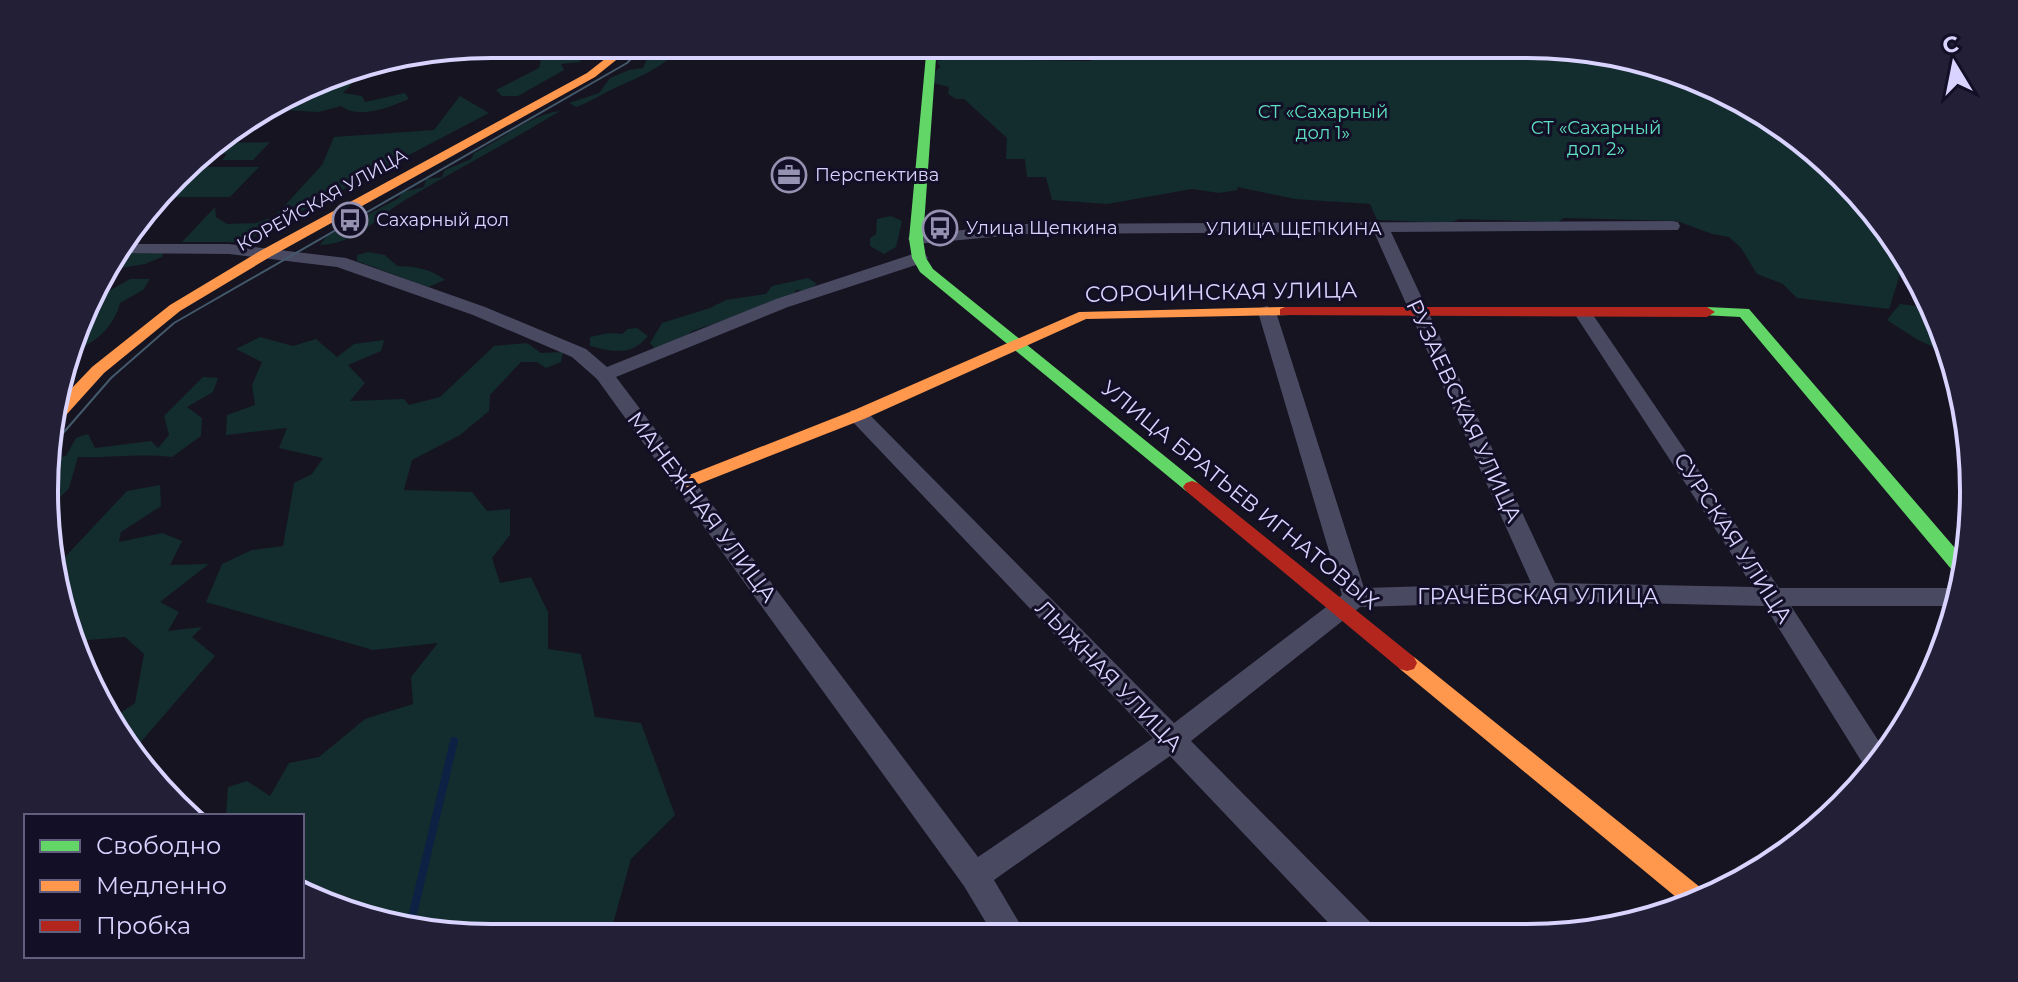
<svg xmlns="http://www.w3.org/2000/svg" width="2018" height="982" font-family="Montserrat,sans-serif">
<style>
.green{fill:#132c2d}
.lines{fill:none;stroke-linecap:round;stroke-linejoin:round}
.stream{stroke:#0d2144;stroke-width:8}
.street{fill:#4a4962;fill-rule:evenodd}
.fast{fill:#63d668;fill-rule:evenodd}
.slow{fill:#ff974d;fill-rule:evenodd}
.jam{fill:#b3261e;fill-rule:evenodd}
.tram{stroke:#43596b;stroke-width:2}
.labels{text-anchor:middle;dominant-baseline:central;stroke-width:6;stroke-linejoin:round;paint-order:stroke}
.far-park-label{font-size:18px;fill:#5fe0c0;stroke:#130f26}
.far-poi-label{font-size:18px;fill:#d9d4ff;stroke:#130f26;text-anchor:start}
.far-street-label{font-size:18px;fill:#d9d4ff;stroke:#130f26}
.street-label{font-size:22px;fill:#d9d4ff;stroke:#130f26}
.rim{fill:none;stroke:#d9d4ff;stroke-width:4}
</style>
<rect width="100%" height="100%" fill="#161421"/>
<path class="green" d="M573,44H606L598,49L599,52L584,57L579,62L561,64L564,70L518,96H502L496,90L539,68L541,60L563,56Z
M951,44H1027V60L1091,61V44H1527L1698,78L1843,175L1903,265L1889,309L1797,298L1783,284L1757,274L1741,248L1729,237L1712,234L1677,221L1564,218L1558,222L1459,219L1449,223L1377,220L1370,204L1295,199L1237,187L1238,190L1219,193L1192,189L1107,204L1052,200L1046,177H1027L1025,159H1006L1007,138L964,99H956L948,94L949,87L933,83V73L940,67L937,61L949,59Z
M662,51L674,55C657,69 638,78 617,87C603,93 591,102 576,107L569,103L599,93L610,78L629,70L643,68L648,56Z
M417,56V61L369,66L343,93L362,96L365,102L405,93L409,99C390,107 359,120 341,106L319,112L282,110L278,105L347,68Z
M460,96L489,113L243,242H182L215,207L216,217L227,224L256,223L275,216L322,165L334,137L434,130Z
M560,111C509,142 456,170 405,200C376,218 356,244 320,245L326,237L399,198L402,192L424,187L426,179L442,177L445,170L471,159L474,153C499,141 534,113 560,111Z
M270,142L253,160H222L227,154H217L229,143Z
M192,167H259L230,197H166Z
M891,216L902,221L896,247L884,254L870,246V238L876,234L877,219Z
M165,248L162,257L145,264L103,271C117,247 140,250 165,248Z
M368,252L385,255L397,266C414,266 432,269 445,280L428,287L357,261V255Z
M808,278L817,284L808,291L796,290L792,297L692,331L685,338L655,349L650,343L662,323L710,308L726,300L766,294L772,286Z
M130,279H150L143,290L120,303C115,325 95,345 73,350L84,320L90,315L88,309L96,289L107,292Z
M1900,304L1932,308L1940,320L1947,353L1918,340L1887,320Z
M637,328L648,336C632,356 613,352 590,346V337L609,333L622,334L628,329Z
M260,337L293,346L316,339L337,357L354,344L384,340L381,351L348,365L365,383L350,401L404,399L409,405L440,397L494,346L527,343L541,353L563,352L561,362L546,368L537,362H521L490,395L489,411L460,435L412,460L404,490L472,492L487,511L510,509V535L492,558L500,583L531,577L548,612V649L581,654L595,717L641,723L675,815L631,859L609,938H491L320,904L302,892V816H226L228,787L247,781L270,796L289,763L319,757L365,719L413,704L411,677L438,643L373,650L206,602L222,564L252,550L283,546L294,483L312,474L323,458L279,448L287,428L226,435L227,415L255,405L252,385L262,362L236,349Z
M203,377L218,378L213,392L187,407L202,418L201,436L172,457C139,453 110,458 78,457L69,488L49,509L51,461L54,458L66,456L76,438L88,434L95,448L151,441L158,448L169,435L164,416Z
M160,485L161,506L121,532L119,542L162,533L182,541L170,565L209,564L160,602L179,612L168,631L202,627L192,637L215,656L134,750L112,719L135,703L144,654L125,637L76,641L57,580L65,557L127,491Z"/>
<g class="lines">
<path class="stream" d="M411,922L454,741"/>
<path class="street" d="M1672,221L1678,222L1680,226L1678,230L1391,232L1555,583L1753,587L1574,313L1583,307L1589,309L1779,588H1953L1951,606H1791L1887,754L1870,775L1765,606L1547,601L1360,607L1191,741L1372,924L1376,935H1340L1170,756L994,880L1027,936H994L964,886L597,379L572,357L473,315L337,267L229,254L116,253L124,244H229L346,258L485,307L586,349L607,367L776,299L913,254H925L928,258L925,262L788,307L616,377L978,857L1153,738L851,420L848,415L851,410H865L1174,723L1342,595L1258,312L1261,308L1267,306L1276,312L1364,588L1531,583L1374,232L1026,234L916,244L908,239L910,235L1026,224Z"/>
<path class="fast" d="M927,44H937L923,239L926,258L933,269L1198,483L1201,487L1198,491H1186L920,272L912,258L909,239Z
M1707,307L1749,309L1961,555L1958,572L1952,570L1740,317L1702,315V309Z"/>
<path class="slow" d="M624,44H636L595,77L270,257L180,311L104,373L58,424L52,425V409L92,367L170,305L260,251L587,73Z
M1285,307L1290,309V315L1086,319L864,419L691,487H679L676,483L679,479L852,411L1079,312Z
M1407,655L1414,657L1711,896L1688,907L1400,669L1397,663L1400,657Z"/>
<path class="jam" d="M1285,307H1707L1715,312L1707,317L1280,315V309Z
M1192,481L1198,483L1414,657L1417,663L1414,669L1407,671L1400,669L1186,491L1183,487L1186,483Z"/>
<path class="tram" d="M51,447L111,378L174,323L627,63L646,44"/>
</g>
<defs>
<g id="office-ring" transform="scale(1.8)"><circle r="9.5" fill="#130f26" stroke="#9591b1" stroke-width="1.5"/><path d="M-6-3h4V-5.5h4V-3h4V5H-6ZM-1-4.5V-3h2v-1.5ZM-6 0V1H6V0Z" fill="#9591b1"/></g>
<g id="bus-ring" transform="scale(1.8)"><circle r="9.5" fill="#130f26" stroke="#9591b1" stroke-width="1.5"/><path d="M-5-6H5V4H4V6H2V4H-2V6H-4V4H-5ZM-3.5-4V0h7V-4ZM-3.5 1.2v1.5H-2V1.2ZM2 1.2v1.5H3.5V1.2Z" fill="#9591b1"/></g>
</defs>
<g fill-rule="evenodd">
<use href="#office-ring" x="789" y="175"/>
<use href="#bus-ring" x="350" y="220"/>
<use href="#bus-ring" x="940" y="228"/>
</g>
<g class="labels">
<g class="far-park-label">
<text x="1323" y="112">СТ «Сахарный<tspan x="1323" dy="21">дол 1»</tspan></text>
<text x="1596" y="128">СТ «Сахарный<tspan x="1596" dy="21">дол 2»</tspan></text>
</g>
<g class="far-poi-label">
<text x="815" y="175">Перспектива</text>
<text x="376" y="220">Сахарный дол</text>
<text x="966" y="228">Улица Щепкина</text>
</g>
<g class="far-street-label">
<text transform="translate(322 200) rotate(-29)">КОРЕЙСКАЯ УЛИЦА</text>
<text x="1294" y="229">УЛИЦА ЩЕПКИНА</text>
</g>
<g class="street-label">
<text transform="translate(1221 292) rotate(-1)">СОРОЧИНСКАЯ УЛИЦА</text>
<text transform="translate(1464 411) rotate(65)">РУЗАЕВСКАЯ УЛИЦА</text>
<text transform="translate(1240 495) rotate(39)">УЛИЦА БРАТЬЕВ ИГНАТОВЫХ</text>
<text transform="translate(702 507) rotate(53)">МАНЕЖНАЯ УЛИЦА</text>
<text transform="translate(1733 538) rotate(57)">СУРСКАЯ УЛИЦА</text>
<text x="1538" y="596">ГРАЧЁВСКАЯ УЛИЦА</text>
<text transform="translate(1109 676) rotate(46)">ЛЫЖНАЯ УЛИЦА</text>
</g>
</g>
<path d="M0 0H2018V982H0ZM491 58H1527A433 433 0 0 1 1960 491V491A433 433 0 0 1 1527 924H491A433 433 0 0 1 58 491V491A433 433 0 0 1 491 58Z" fill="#231f37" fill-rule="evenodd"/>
<path class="rim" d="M491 58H1527A433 433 0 0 1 1960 491V491A433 433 0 0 1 1527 924H491A433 433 0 0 1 58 491V491A433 433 0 0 1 491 58Z"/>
<rect x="24" y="814" width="280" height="144" fill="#130f26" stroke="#625e7d" stroke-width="2"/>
<rect x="40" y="840" width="40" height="12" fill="#63d668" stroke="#625e7d" stroke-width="2"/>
<text x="96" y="854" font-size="24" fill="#d9d4ff">Свободно</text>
<rect x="40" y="880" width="40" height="12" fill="#ff974d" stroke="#625e7d" stroke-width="2"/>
<text x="96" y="894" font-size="24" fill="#d9d4ff">Медленно</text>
<rect x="40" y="920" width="40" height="12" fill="#b3261e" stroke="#625e7d" stroke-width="2"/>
<text x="96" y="934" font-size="24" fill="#d9d4ff">Пробка</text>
<g transform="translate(1954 64) rotate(350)" stroke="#130f26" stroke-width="6" paint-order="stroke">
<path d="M0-6L14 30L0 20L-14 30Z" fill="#d9d4ff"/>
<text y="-12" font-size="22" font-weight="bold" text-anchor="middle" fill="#d9d4ff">С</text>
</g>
</svg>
